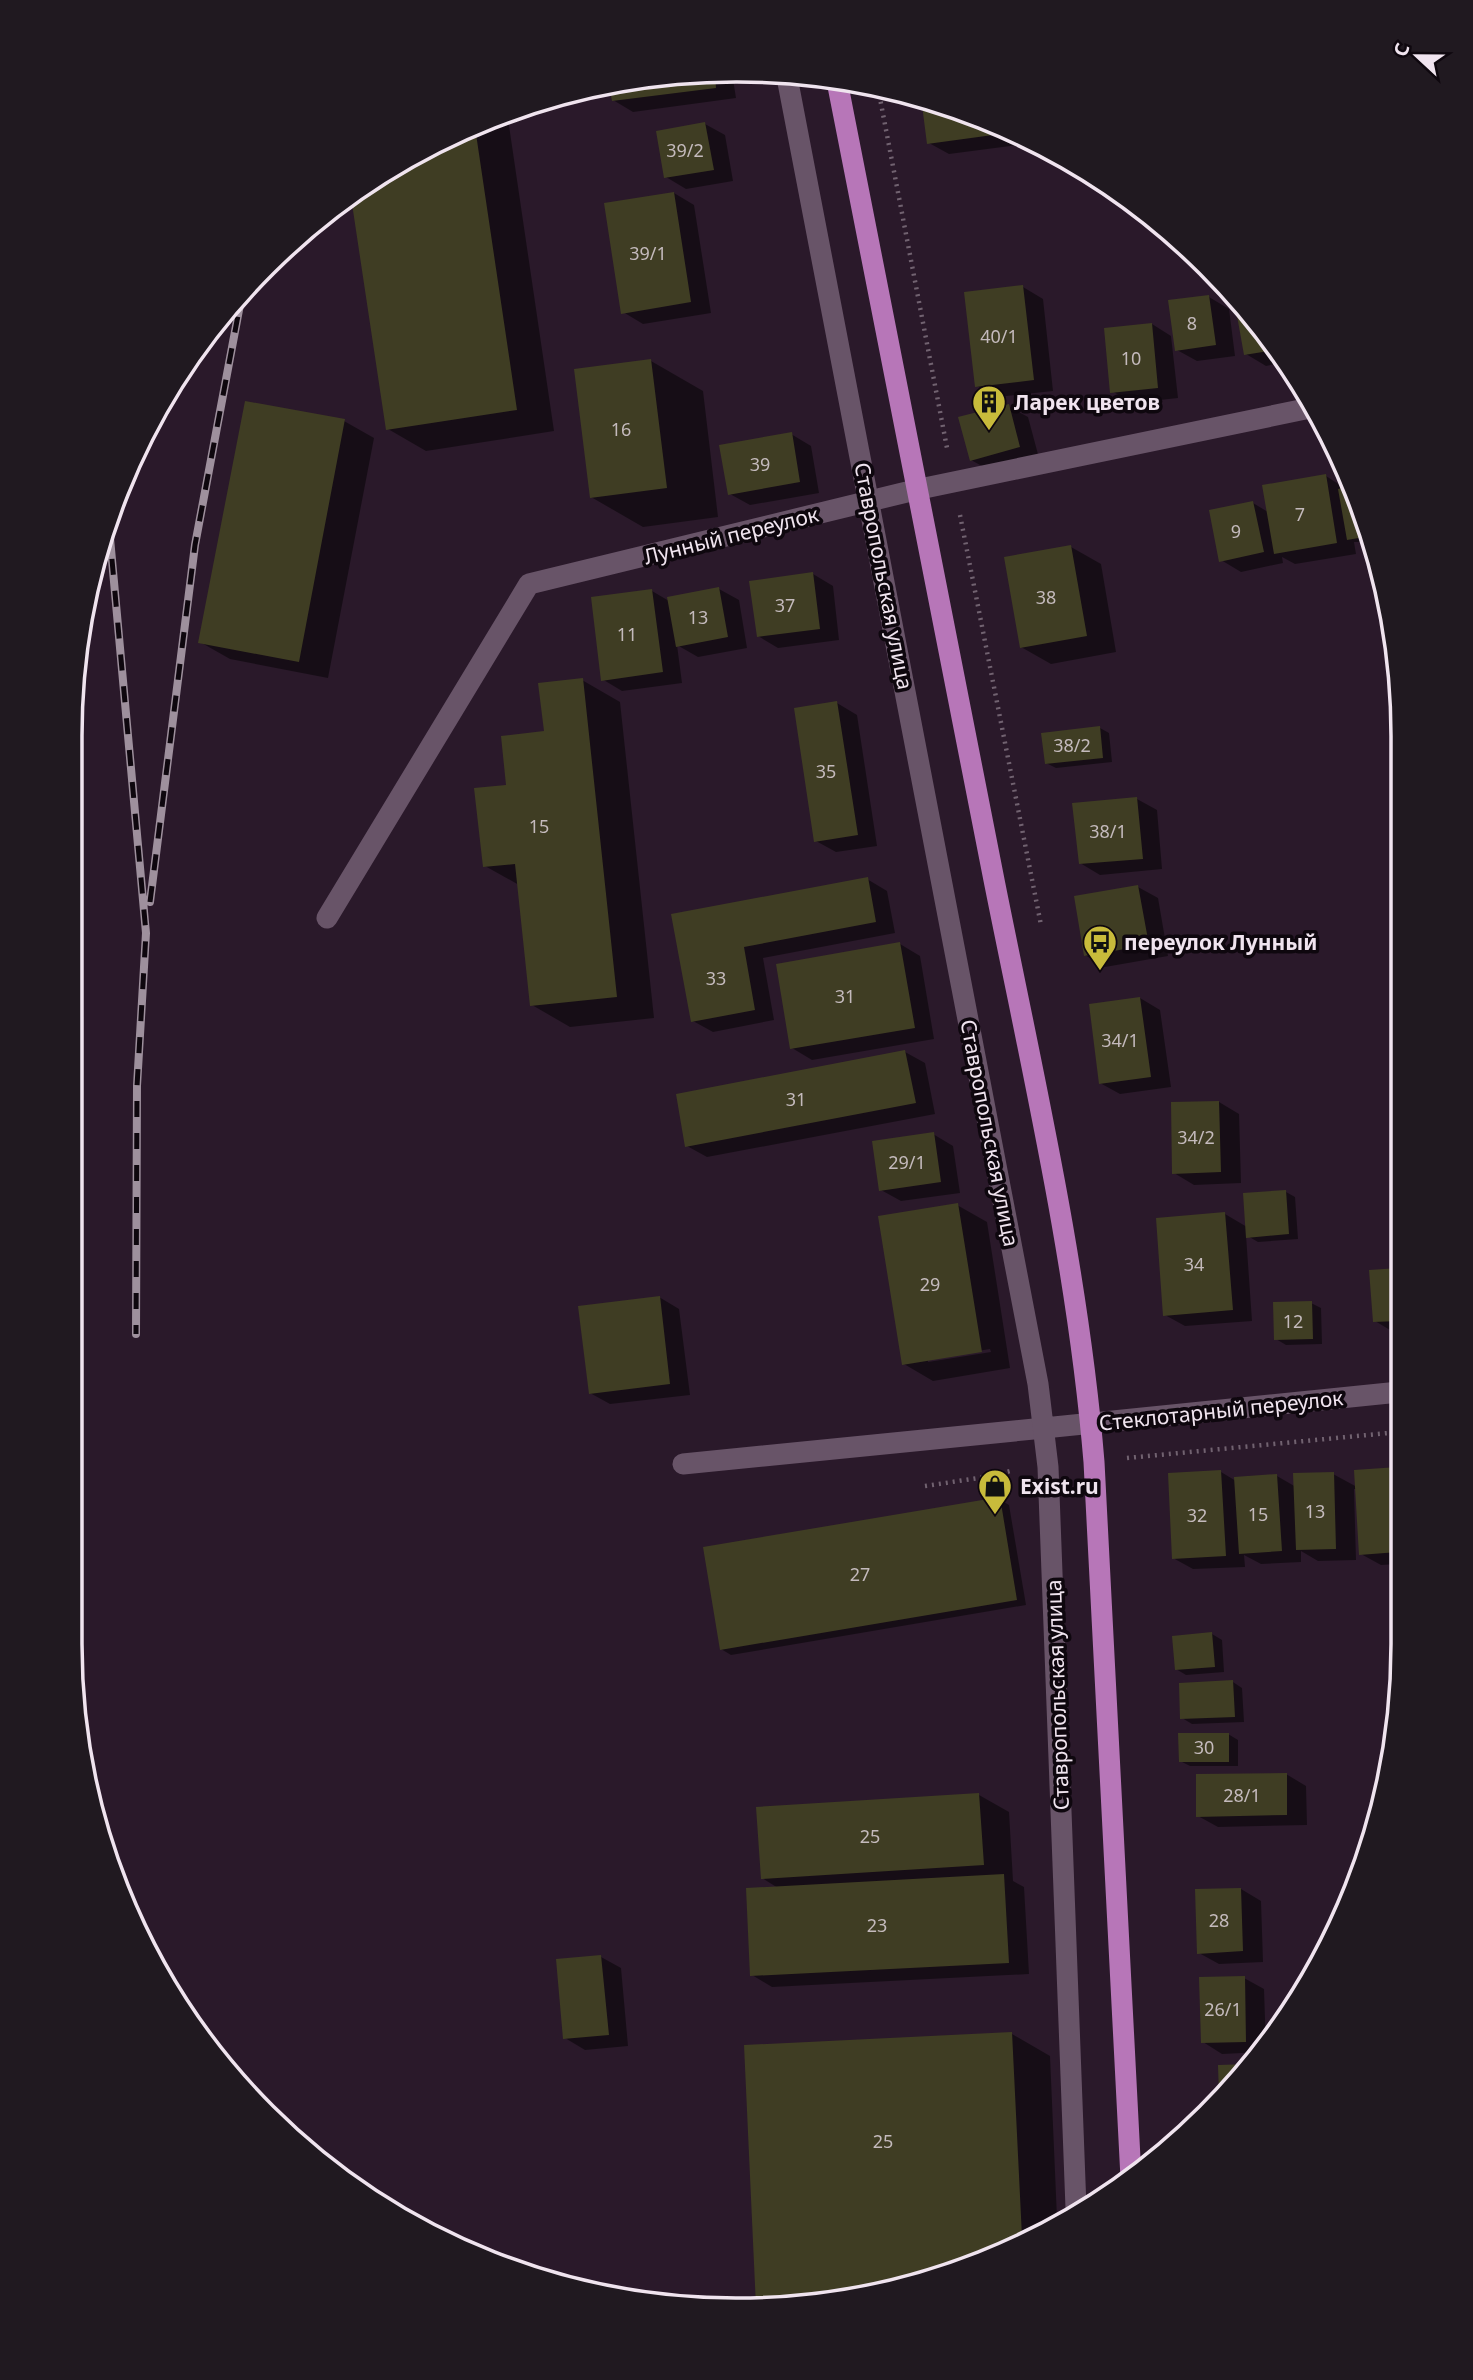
<svg xmlns="http://www.w3.org/2000/svg" width="1473" height="2380" font-family="'Noto Sans',sans-serif">
<style>
.shadow{fill:#0007;fill-rule:evenodd}
.building{fill:#3f3d23}
.lines{fill:none;stroke-linecap:round;stroke-linejoin:round}
.path{stroke:#716270;stroke-width:4.5;stroke-dasharray:2 5;stroke-linecap:butt}
.lane{stroke:#685468;stroke-width:21}
.street{stroke:#685468;stroke-width:21}
.secondary{stroke:#685468;stroke-width:21}
.primary{stroke:#b776b8;stroke-width:21}
.rail-casing{stroke:#9e909d;stroke-width:8}
.rail{stroke:#0e070e;stroke-width:5;stroke-dasharray:16;stroke-linecap:butt}
.labels{text-anchor:middle;dominant-baseline:central;stroke-width:7;stroke-linejoin:round;paint-order:stroke}
.number-label{font-size:18px;fill:#c4babc}
.poi-label{font-size:21px;font-weight:bold;fill:#f0e4ef;stroke:#0e070e;text-anchor:start}
.street-label{font-size:21px;fill:#f0e4ef;stroke:#0e070e}
.rim{fill:none;stroke:#f0e4ef;stroke-width:3.5}
</style>
<rect width="100%" height="100%" fill="#2a192a"/>
<path class="shadow" d="M732,73L736,98L633,112L613,100L611,85L649,76Z
M923,98L1031,139L1034,143L949,154L929,143Z
M507,112L554,431L426,451L388,429L353,196L403,160Z
M705,124L725,135L733,181L686,189L666,177Z
M674,193L694,205L711,313L643,324L623,312Z
M1023,287L1043,299L1053,391L997,397L977,386Z
M1209,297L1229,309L1235,356L1197,361L1177,350Z
M1238,297L1284,362L1266,366L1246,354Z
M1152,324L1171,336L1178,398L1132,403L1112,391Z
M651,361L703,391L718,517L643,527L591,497Z
M1008,406L1028,417L1039,458L991,471L971,460Z
M344,421L374,438L328,678L230,659L200,642Z
M791,434L811,446L819,493L750,505L730,494Z
M1326,476L1346,489L1352,488L1368,523L1372,542H1354L1356,554L1295,564L1282,557L1283,563L1241,572L1221,560L1253,503L1268,512Z
M1071,547L1101,564L1116,652L1051,664L1021,647Z
M813,574L833,586L839,640L778,648L758,636Z
M719,589L739,600L747,648L698,657L677,645L682,683L622,691L602,679L652,591L669,601Z
M582,680L620,702L654,1018L570,1027L532,1005L519,885L485,866L508,786Z
M837,703L857,715L877,846L836,852L816,841Z
M1100,728L1109,733L1112,762L1056,768L1046,763Z
M1137,799L1157,810L1162,869L1100,875L1080,863Z
M867,879L887,891L895,933L763,958L774,1020L713,1032L693,1021L673,915Z
M1138,887L1158,898L1168,956L1105,967L1085,955Z
M900,944L920,956L934,1039L812,1060L792,1048Z
M1140,998L1160,1010L1171,1087L1120,1094L1100,1083Z
M905,1052L925,1063L935,1114L707,1157L687,1146Z
M1219,1102L1239,1114L1241,1183L1194,1185L1174,1173Z
M933,1134L953,1146L960,1193L901,1201L881,1190Z
M1286,1192L1295,1197L1298,1239L1258,1242L1246,1235L1252,1321L1185,1326L1165,1315L1225,1214L1247,1227Z
M957,1205L987,1222L1010,1368L933,1381L904,1364ZM990,1349L991,1352L928,1362V1359Z
M1399,1269V1332L1395,1333L1375,1321L1371,1271Z
M659,1297L679,1309L690,1395L610,1404L590,1393Z
M1311,1303L1321,1308L1322,1344L1286,1345L1276,1339Z
M1398,1469V1564L1381,1565L1361,1554L1357,1489H1354L1356,1560L1318,1561L1301,1551V1562L1261,1564L1244,1555L1245,1567L1193,1569L1173,1558L1221,1472L1236,1481L1277,1476L1296,1487L1333,1474L1357,1487L1356,1472Z
M999,1499L1009,1505L1026,1605L731,1655L721,1649Z
M1212,1634L1222,1640L1224,1672L1186,1675L1176,1669Z
M1233,1682L1242,1688L1244,1722L1192,1724L1182,1718Z
M1228,1734L1238,1740V1766H1190L1180,1761Z
M1286,1774L1306,1786L1307,1825L1218,1827L1198,1816Z
M979,1795L1009,1812L1013,1881L1024,1887L1029,1974L772,1987L752,1975L778,1888L762,1878Z
M1241,1889L1261,1901L1263,1962L1219,1964L1199,1953Z
M601,1957L621,1968L628,2046L585,2050L565,2038Z
M1244,1978L1264,1989L1266,2049L1262,2052L1222,2054L1203,2042Z
M1012,2034L1050,2056L1057,2218L950,2275Z"/>
<path class="building" d="M715,74L716,88L612,101L609,85L649,76Z
M921,97L959,112L1015,132L927,144Z
M705,122L714,170L664,178L656,131Z
M475,127L517,410L386,430L351,197L403,160Z
M674,192L691,302L621,314L604,203Z
M1023,285L1034,380L975,387L964,292Z
M1233,293L1238,297L1275,350L1244,355Z
M1209,295L1216,345L1175,351L1168,300Z
M1152,323L1158,388L1110,393L1104,328Z
M651,359L667,488L590,498L574,369Z
M245,401L345,419L299,662L198,643Z
M1009,404L1020,447L970,461L958,417Z
M792,432L800,482L728,495L719,445Z
M1326,474L1337,543L1274,554L1262,485Z
M1351,486L1370,536L1347,540L1338,489Z
M1253,501L1264,552L1219,562L1209,510Z
M1071,545L1087,636L1020,648L1004,557Z
M813,572L820,629L757,637L749,581Z
M719,587L728,637L676,647L667,597Z
M652,589L663,672L601,681L591,597Z
M583,678L617,997L530,1006L515,864L483,867L474,788L506,785L501,736L544,731L538,683Z
M837,701L858,835L814,842L794,708Z
M1100,726L1103,758L1045,764L1041,733Z
M1137,797L1143,859L1079,864L1072,803Z
M868,877L876,922L744,947L755,1010L691,1022L671,914Z
M1138,885L1149,945L1084,956L1074,896Z
M900,942L915,1028L790,1049L776,964Z
M1140,997L1151,1077L1099,1084L1089,1004Z
M905,1050L916,1103L685,1147L676,1094Z
M1219,1101L1221,1172L1172,1174L1171,1102Z
M934,1132L941,1182L879,1191L872,1141Z
M1286,1190L1289,1234L1246,1238L1243,1193Z
M958,1203L982,1352L902,1365L878,1216Z
M1225,1212L1233,1310L1163,1316L1156,1218Z
M1399,1268V1321L1373,1322L1369,1270Z
M660,1296L670,1384L589,1394L578,1306Z
M1312,1301L1313,1339L1274,1340L1273,1302Z
M1398,1467V1552L1359,1555L1354,1470Z
M1221,1470L1226,1556L1172,1559L1168,1473Z
M1334,1472L1336,1549L1296,1550L1293,1473Z
M1277,1474L1282,1551L1239,1554L1234,1477Z
M1000,1497L1017,1600L720,1650L703,1547Z
M1212,1632L1215,1667L1175,1670L1172,1636Z
M1233,1680L1235,1717L1180,1719L1179,1683Z
M1178,1733H1229V1762H1179Z
M1287,1773V1815L1196,1817V1774Z
M979,1793L984,1865L761,1879L756,1807Z
M1004,1874L1009,1963L750,1976L746,1888Z
M1241,1888L1243,1951L1197,1954L1195,1889Z
M601,1955L609,2035L563,2039L556,1959Z
M1245,1976L1246,2042L1201,2043L1199,1977Z
M1012,2032L1022,2237L950,2275L756,2307L744,2045Z
M1251,2064L1219,2096L1218,2065Z"/>
<g class="lines">
<path class="path" d="M878,88L947,448
M960,515L1041,925
M1127,1458L1399,1432
M925,1486L992,1476L1014,1470"/>
<path class="lane" d="M683,1464L1044,1428"/>
<path class="street" d="M327,918L529,584L915,490L1315,407"/>
<path class="secondary" d="M786,72L1038,1384L1048,1467L1076,2208
M1044,1428L1399,1392"/>
<path class="primary" d="M837,81C888,349 941,617 995,885C1033,1075 1078,1268 1094,1462L1131,2178"/>
<g class="rail-casing">
<path id="rail" d="M109,527L146,933L137,1086L136,1334
M150,902L195,545L242,294"/>
</g>
<use href="#rail" class="rail"/>
</g>
<defs>
<g id="building-pin" transform="scale(1.75)"><path d="M0 17L-7.5 6A9.5 9.5 0 1 1 7.5 6Z" fill="#c8bb3b" stroke="#0e070e"/><path d="M-4-6H4V6H1V3H-1V6H-4ZM-2.5-4.3h1.7v1.8h-1.7ZM.8-4.3h1.7v1.8H.8ZM-2.5-1h1.7V.8h-1.7ZM.8-1h1.7V.8H.8Z" fill="#111"/></g>
<g id="bus-pin" transform="scale(1.75)"><path d="M0 17L-7.5 6A9.5 9.5 0 1 1 7.5 6Z" fill="#c8bb3b" stroke="#0e070e"/><path d="M-5-6H5V4H4V6H2V4H-2V6H-4V4H-5ZM-3.5-4V0h7V-4ZM-3.5 1.2v1.5H-2V1.2ZM2 1.2v1.5H3.5V1.2Z" fill="#111"/></g>
<g id="shop-pin" transform="scale(1.75)"><path d="M0 17L-7.5 6A9.5 9.5 0 1 1 7.5 6Z" fill="#c8bb3b" stroke="#0e070e"/><path d="M-5-2.5h2.3a2.7 3.5 0 0 1 5.4 0H5L5.5 6h-11ZM-1.5-2.5h3a1.5 2.3 0 0 0-3 0Z" fill="#111"/></g>
</defs>
<g fill-rule="evenodd">
<use href="#building-pin" x="989" y="402"/>
<use href="#bus-pin" x="1100" y="942"/>
<use href="#shop-pin" x="995" y="1486"/>
</g>
<g class="labels">
<g class="number-label">
<text x="685" y="150">39/2</text>
<text x="648" y="253">39/1</text>
<text x="1192" y="323">8</text>
<text x="999" y="336">40/1</text>
<text x="1131" y="358">10</text>
<text x="621" y="429">16</text>
<text x="760" y="464">39</text>
<text x="1300" y="514">7</text>
<text x="1236" y="531">9</text>
<text x="1046" y="597">38</text>
<text x="785" y="605">37</text>
<text x="698" y="617">13</text>
<text x="627" y="634">11</text>
<text x="1072" y="745">38/2</text>
<text x="826" y="771">35</text>
<text x="539" y="826">15</text>
<text x="1108" y="831">38/1</text>
<text x="716" y="978">33</text>
<text x="845" y="996">31</text>
<text x="1120" y="1040">34/1</text>
<text x="796" y="1099">31</text>
<text x="1196" y="1137">34/2</text>
<text x="907" y="1162">29/1</text>
<text x="1194" y="1264">34</text>
<text x="930" y="1284">29</text>
<text x="1293" y="1321">12</text>
<text x="1315" y="1511">13</text>
<text x="1258" y="1514">15</text>
<text x="1197" y="1515">32</text>
<text x="860" y="1574">27</text>
<text x="1204" y="1747">30</text>
<text x="1242" y="1795">28/1</text>
<text x="870" y="1836">25</text>
<text x="1219" y="1920">28</text>
<text x="877" y="1925">23</text>
<text x="1223" y="2009">26/1</text>
<text x="883" y="2141">25</text>
</g>
<g class="poi-label">
<text x="1014" y="402">Ларек цветов</text>
<text x="1124" y="942">переулок Лунный</text>
<text x="1020" y="1486">Exist.ru</text>
</g>
<g class="street-label">
<text transform="translate(731 535) rotate(-14)">Лунный переулок</text>
<text transform="translate(884 576) rotate(79)">Ставропольская улица</text>
<text transform="translate(990 1133) rotate(79)">Ставропольская улица</text>
<text transform="translate(1221 1410) rotate(-6)">Стеклотарный переулок</text>
<text transform="translate(1057 1695) rotate(-92)">Ставропольская улица</text>
</g>
</g>
<path d="M0 0H1473V2380H0ZM736 82H737A654 654 0 0 1 1391 736V1644A654 654 0 0 1 737 2298H736A654 654 0 0 1 82 1644V736A654 654 0 0 1 736 82Z" fill="#201920" fill-rule="evenodd"/>
<path class="rim" d="M736 82H737A654 654 0 0 1 1391 736V1644A654 654 0 0 1 737 2298H736A654 654 0 0 1 82 1644V736A654 654 0 0 1 736 82Z"/>
<g transform="translate(1417 56) rotate(292)" stroke="#0e070e" stroke-width="5" paint-order="stroke">
<path d="M0-5L12 26L0 18L-12 26Z" fill="#f0e4ef"/>
<text y="-10" font-size="19" font-weight="bold" text-anchor="middle" fill="#f0e4ef">С</text>
</g>
</svg>
